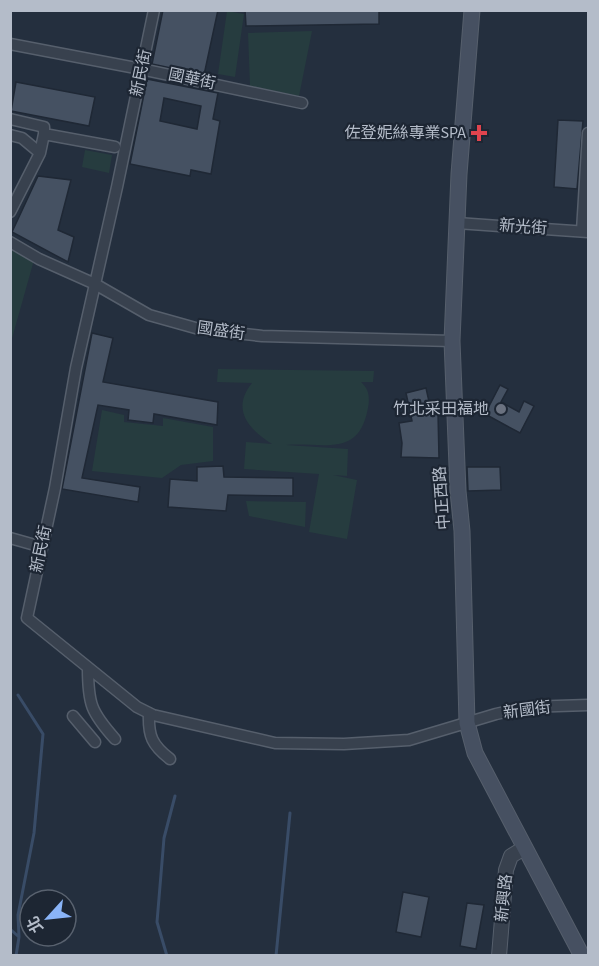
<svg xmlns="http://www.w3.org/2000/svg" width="599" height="966" font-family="'Source Sans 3','Noto Sans TC',sans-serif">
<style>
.green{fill:#263c3f}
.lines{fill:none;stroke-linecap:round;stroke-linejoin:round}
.stream{stroke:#394c67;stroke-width:3}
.building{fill:#455162;stroke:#1f2835;stroke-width:1.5;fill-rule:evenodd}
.minor-casing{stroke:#565f6c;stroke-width:13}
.tertiary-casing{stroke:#565f6c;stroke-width:16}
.secondary-casing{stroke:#565f6c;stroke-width:17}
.minor{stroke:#38414e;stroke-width:10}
.tertiary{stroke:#38414e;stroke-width:14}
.secondary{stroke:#465061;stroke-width:15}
.health-dot{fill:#e0444e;stroke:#1d2633;stroke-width:2}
.worship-dot{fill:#6b7280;stroke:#1d2633;stroke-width:2}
.labels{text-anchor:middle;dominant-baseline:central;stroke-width:4.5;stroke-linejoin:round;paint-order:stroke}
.street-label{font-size:16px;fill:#b4bcc9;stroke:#1d2633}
.poi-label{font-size:16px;fill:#b4bcc9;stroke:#1d2633;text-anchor:end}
</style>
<rect width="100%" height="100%" fill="#242f3e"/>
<path class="green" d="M227,11L244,14L235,77L218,74Z
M312,31L299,96L250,86L248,33Z
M85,150L112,155L109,173L82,167Z
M11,247L34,260L11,342Z
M218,369L374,371L373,382H361C369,389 370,397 368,408C359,458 324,442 286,445L348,449L347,476L333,475L357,480L347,539L309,532L319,474L244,469L246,442L272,444C248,429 231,409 252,383L217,382Z
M102,410L124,415V422L163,426V418L213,427V461L181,465L162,478L92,471Z
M246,501L306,502L305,527L249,516Z"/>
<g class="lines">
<path class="stream" d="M18,695L43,734L34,833L18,915L19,937
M10,929L19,937L16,956
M167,956L157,922L164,838L175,796
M276,956L290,813"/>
</g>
<path class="building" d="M163,10H218L204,75L152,64Z
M245,10H379V24L246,26Z
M147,79L218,93L213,119L220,121L211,174L191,170L190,176L130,164ZM164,98L201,106L197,129L160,121Z
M16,82L95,97L89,126L11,111Z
M558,120L583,121L577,189L554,187Z
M38,176L71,180L58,230L74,237L68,262L12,232Z
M92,333L113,338L103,382L218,402L217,425L154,414L153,423L128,420L129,410L98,405L82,478L140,487L138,502L62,489Z
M500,385L508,389L501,402L519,412L524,401L534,406L520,433L485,414Z
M426,388L432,415L438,413L439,458L401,457L402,443L399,423L412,421L406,393Z
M223,466L224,477L293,478V496L228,495L226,511L168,507L170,479L197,481V467Z
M467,467H500L501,490L468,491Z
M403,892L429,897L421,937L396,932Z
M467,903L484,905L476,949L460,946Z"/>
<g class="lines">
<g class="minor-casing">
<path id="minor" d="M154,10L117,187L76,368L55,488L27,618L137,707L153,715L275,743L344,744L409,740L496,714L527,707L588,705
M10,44L141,69L302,103
M10,119L44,127V134L115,147
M10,135L22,138L40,153
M10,212L40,153L44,134
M457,223L588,232
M582,231L588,133
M10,242L39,259L95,284L149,315L199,329L262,336L452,341
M10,538L42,547
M88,668C88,704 91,712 115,739
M149,713C148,736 152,745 170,759
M73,716L95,742"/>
</g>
<g class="tertiary-casing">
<path id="tertiary" d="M499,956L506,870L511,856L524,848"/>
</g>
<g class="secondary-casing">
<path id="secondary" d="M472,10L459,174L452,341L458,491L462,531L467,723L475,753L582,956"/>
</g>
<use href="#minor" class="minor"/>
<use href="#tertiary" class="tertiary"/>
<use href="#secondary" class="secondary"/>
</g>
<path class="health-dot" d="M476 124h6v6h6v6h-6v6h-6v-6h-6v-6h6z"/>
<circle class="worship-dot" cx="501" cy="409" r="6"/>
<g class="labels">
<g class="street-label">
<text transform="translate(141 73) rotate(-78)">新民街</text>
<text transform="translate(192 79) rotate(12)">國華街</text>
<text transform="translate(523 227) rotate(4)">新光街</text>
<text transform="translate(221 331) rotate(8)">國盛街</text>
<text transform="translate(442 498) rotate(-94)">中正西路</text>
<text transform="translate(41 549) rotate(-78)">新民街</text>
<text transform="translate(527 710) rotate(-7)">新國街</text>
<text transform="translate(504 898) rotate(-84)">新興路</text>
</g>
<g class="poi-label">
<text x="466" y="133">佐登妮絲專業SPA</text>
<text x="489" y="409">竹北采田福地</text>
</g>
</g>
<rect width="599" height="966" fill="none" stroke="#b4bcc9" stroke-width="24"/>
<g transform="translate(48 918) rotate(243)"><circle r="28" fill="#1d2633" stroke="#59626f" stroke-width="1.5"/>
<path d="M0-4.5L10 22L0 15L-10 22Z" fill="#8ab4f8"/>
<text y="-9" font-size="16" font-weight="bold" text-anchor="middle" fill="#b4bcc9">北</text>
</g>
</svg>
